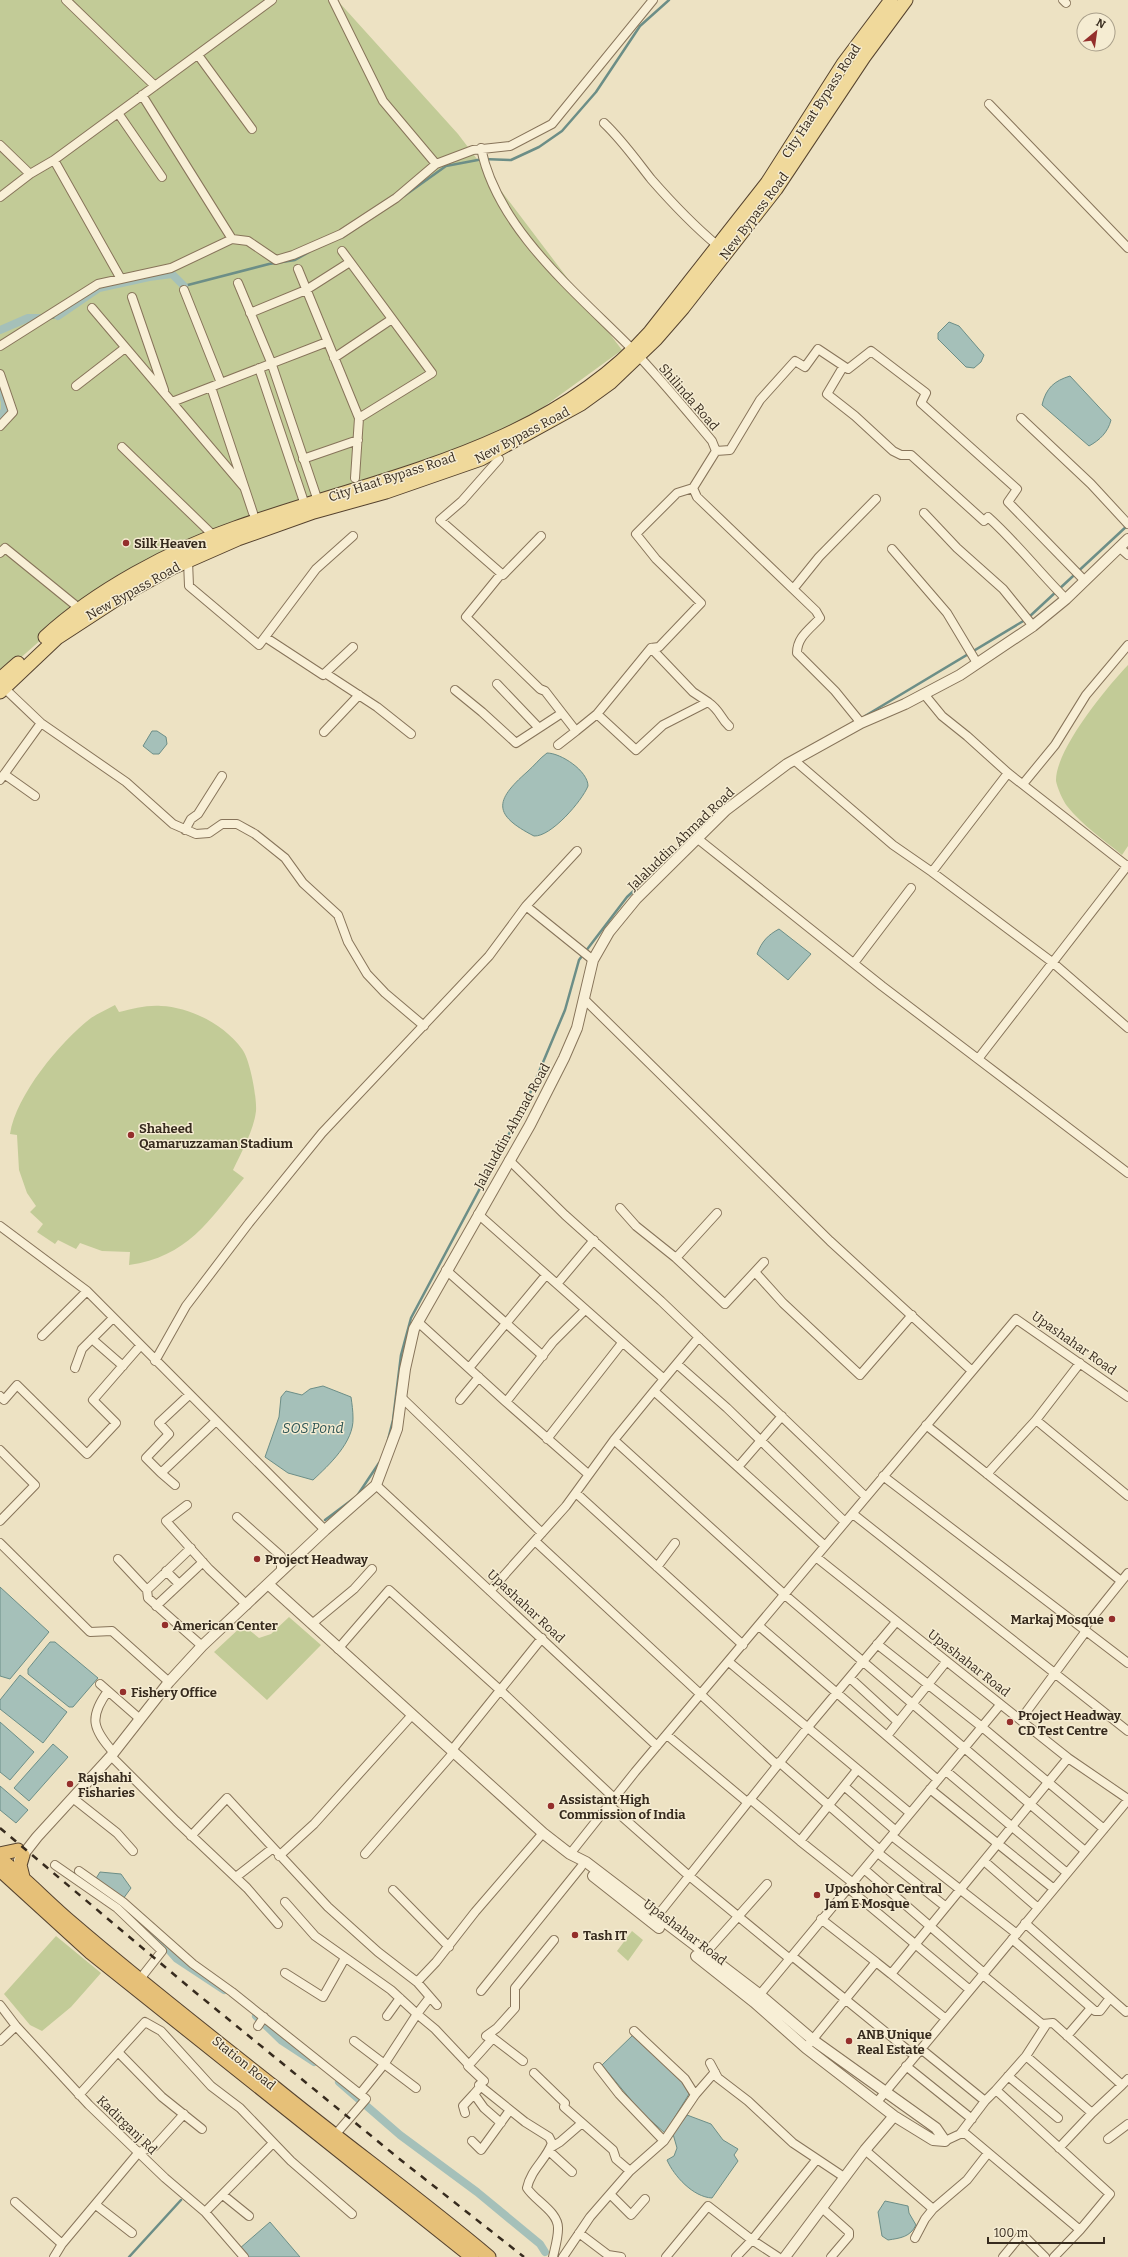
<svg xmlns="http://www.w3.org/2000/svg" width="1128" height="2257" font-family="Bitter,serif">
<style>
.green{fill:#c2cb97}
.water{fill:#a5c0b9;stroke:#6c8e87}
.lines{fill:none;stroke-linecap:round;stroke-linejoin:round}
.stream{stroke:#6c8e87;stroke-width:2.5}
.canal{stroke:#a5c0b9;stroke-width:8}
.minor-casing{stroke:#87745a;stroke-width:10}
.tertiary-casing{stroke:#87745a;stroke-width:12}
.primary-casing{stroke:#55422e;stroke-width:15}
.trunk-casing{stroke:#55422e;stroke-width:15}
.minor{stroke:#f8efd6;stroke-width:8}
.tertiary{stroke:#f8efd6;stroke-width:10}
.primary{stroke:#f0d99b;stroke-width:13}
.trunk{stroke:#e6c078;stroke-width:13}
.rail{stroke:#372b1e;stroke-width:2.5;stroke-dasharray:7 7;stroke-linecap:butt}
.poi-dot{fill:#942f2c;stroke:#f5ecd2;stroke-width:1.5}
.labels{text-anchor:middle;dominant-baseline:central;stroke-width:3;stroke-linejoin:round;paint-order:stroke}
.street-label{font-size:13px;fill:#372b1e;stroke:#f5ecd2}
.poi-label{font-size:13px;font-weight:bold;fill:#372b1e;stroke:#f5ecd2;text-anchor:start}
.water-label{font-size:14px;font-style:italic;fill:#2e5656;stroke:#f5ecd2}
</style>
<rect width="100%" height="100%" fill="#ede2c3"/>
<path class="green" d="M0,0H337L458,134L622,350L509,432L229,530L86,600L0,676Z
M1128,665V846L1122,855C1104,840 1082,825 1067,806C1063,801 1057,787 1056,781C1055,750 1107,687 1128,665Z
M115,1005L119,1012C133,1009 146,1005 161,1006C190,1007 225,1025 242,1049C250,1059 257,1098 256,1111C254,1130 241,1153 233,1170L244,1178C209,1221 187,1257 129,1265L130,1252L102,1251L80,1243L76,1249L58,1240L55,1244L37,1232L43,1224L30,1212L36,1206L27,1193L19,1170L17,1135L10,1134C16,1095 60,1042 91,1018C98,1013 108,1009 115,1005Z
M289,1617L321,1645L267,1700L214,1652L243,1625L259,1638L271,1634Z
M632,1931L643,1940L628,1961L617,1951Z
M56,1936L101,1973L71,2007L42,2031L30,2025L4,1994Z"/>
<path class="water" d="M949,322L959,326L984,355L981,362L974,368L966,367L938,339V333Z
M1070,376L1111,420C1108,432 1100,440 1089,446L1042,405C1046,388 1054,381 1070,376Z
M152,731H157L166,737L167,744L159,754H153L143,746Z
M547,753C561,753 588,771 588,786C582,801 551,837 534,836C493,815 494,801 527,772C534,766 540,758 547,753Z
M779,929L811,954L788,980L757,954C762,941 768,935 779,929Z
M323,1386L351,1397C352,1404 353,1411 353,1418C354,1442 329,1465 313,1480L288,1473L265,1457L279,1417L281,1397L286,1391L302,1395L310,1389Z
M0,1587L49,1632L10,1679L0,1676Z
M50,1642H55L98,1678L73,1707H69L28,1674V1669Z
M20,1675L67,1712L43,1743L0,1709V1700Z
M0,1722L34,1752L10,1780L0,1772Z
M53,1744L68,1757L29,1801L14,1788Z
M0,1786L28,1810L16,1823L0,1810Z
M100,1872L121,1874L131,1888L123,1899L95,1880Z
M633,2035L685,2085L689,2094L665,2133L641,2112L602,2065Z
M687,2115L711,2124L723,2140L738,2149L734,2155L738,2161L712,2198C693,2197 674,2176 667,2160L674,2156L677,2148L673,2134Z
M885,2201L908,2206L909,2213L916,2225C910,2237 901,2238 888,2240L882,2236L878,2212Z
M270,2222L300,2257H246L239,2249Z"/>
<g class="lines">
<path class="stream" d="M404,196L446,166L483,159L511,160L539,147L562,131L596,92L640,26L669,0
M341,238L367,221
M184,286L269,264L295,260L309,252
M51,318L58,316
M1029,617L1128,525
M865,716L1025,620
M388,1440L393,1420L401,1355L411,1318L528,1098L565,1010L579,960L627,897L695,834
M325,1520L357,1496L379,1463
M129,2257L181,2200"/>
<path class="canal" d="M58,316L99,288L149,277L172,274L184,286
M0,330L28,318H45
M0,391L5,401V411L0,415
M76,1875L110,1897
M154,1933L177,1959L224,1990
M256,2016L282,2041L314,2062
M339,2082L400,2135L477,2192L540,2244L545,2252"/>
<g class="minor-casing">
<path id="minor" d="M66,0L155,86
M333,0L383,101L436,164
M1063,0L1066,3
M198,55L252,129
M142,95L232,239
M989,104L1128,248
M118,113L162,177
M604,123C622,140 636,160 651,179C672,203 694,226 718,246
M0,145L30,174
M481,148C497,229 577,293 632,349C660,378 686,410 712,441L716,451L693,488L697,497L816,611L820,618C810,629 797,637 797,653L835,691L861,723
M54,160L121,279
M0,197L30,174L54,160L272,0
M342,251L432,373L359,418
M298,269L359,418L355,478
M238,283L271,362L318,501
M184,290L221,383
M132,297L164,390
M92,308L244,487
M250,313L306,290L350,262
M0,346L98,284L171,268L232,239L248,241L276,260L293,255L341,234L396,198L436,164L473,150L510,146L552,124L653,0
M334,358L392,319
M843,367L827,394L855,416L893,451L901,455H911L984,521L988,517C1016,542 1039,572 1066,599
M259,368L305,505
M0,374L13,412L0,426
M76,386L125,348
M211,387L253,513
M172,402L327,342
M1021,418L1091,484L1128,524
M122,447L215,537
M716,451L730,450L760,400L795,361L805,367L818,349L848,369L871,351L926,393L921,403L1017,489L1008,502L1085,581
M303,459L358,440
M499,459L462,501L440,520L503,575L541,536
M924,513L957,548L1003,589L1033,626
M1119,547L1128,555
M892,549L947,613L977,663
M0,553L5,548L80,609
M188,561L189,586L259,645L316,569L353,536
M501,574L466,617L540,689L545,691L562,713L539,728
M794,588L819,557L876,499
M265,637L323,675L353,647
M325,673L377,707L411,734
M1,685L41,723L126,782L173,824L196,834L209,833L222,824H237L255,834L285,858L303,883L338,915L348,942L367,974L385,993L424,1026
M455,690L482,712L516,743L539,728L497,684
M924,694L942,716L967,736L1008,773L1127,866
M708,702C721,711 720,718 729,726
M562,713L576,731L597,714L651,648L659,647L701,603L656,559L636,534L677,493L693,488
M597,714L636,750L663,725L708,702L693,692L651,648
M324,732L359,695
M558,745L576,731
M794,760L893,845L932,872L1052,962L1128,1028
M4,774L35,796
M0,780L41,723
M1023,784L1055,745L1086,695L1128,645
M185,830L191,819L198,814L222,776
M698,839L882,986L978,1059
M1128,865L978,1059L1128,1173
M932,872L1008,773
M526,906L593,960
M854,963L911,888
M584,999L830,1241L972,1371
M509,1160L565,1215L661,1301L866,1497
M620,1208L636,1226L676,1258
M717,1213L676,1258L725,1304L764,1262
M478,1214L664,1379L654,1391L825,1546
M0,1226L87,1291L325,1530
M446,1270L543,1356
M755,1272L783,1303L860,1375L912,1315
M557,1284L594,1240
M418,1322L506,1402L553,1342L585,1310
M42,1336L87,1291
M92,1339L123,1366
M155,1361L186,1306L249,1223L322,1133L489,956L526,906L577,851
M677,1364L727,1408L845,1522
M75,1368L82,1349L113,1318
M469,1368L546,1275
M664,1379L699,1337
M0,1396L4,1400L17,1385L87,1454L116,1423L93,1400L140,1346
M401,1397L542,1533
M460,1400L479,1377
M506,1402L588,1474
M1036,1420L1128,1496
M926,1425L1121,1581
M547,1439L622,1343
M614,1440L785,1595L1085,1851
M0,1450L35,1485L0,1521
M738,1467L782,1416
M161,1473L146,1458L169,1434L159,1423L189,1395
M987,1474L1036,1420L1080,1363
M883,1476L1128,1663
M175,1485L161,1473L216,1421
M376,1485L657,1746
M576,1493L743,1645
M187,1505L166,1521L209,1569L247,1605
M853,1514L1128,1731
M237,1517L281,1556V1572
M535,1541L777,1765
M0,1543L90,1632L112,1631L169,1682
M816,1557L1068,1758L1128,1799
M118,1559L147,1590L148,1598L202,1646
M657,1567L675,1543
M166,1571L178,1583
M147,1590L191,1548
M490,1591L566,1506L614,1440L654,1391
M156,1606L203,1562
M313,1623L354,1589L372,1569
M759,1626L938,1780
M1083,1629L1128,1573
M877,1644L982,1727L1104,1829
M338,1649L389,1590L500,1690L614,1798
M729,1662L910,1813
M850,1678L898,1722L887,1736
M100,1684L140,1719
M108,1691C88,1718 93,1729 114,1753
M1021,1719L1086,1631
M898,1722L946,1662
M667,1735L747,1802
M452,1750L542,1638
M111,1756L176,1821L247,1888L278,1924
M779,1762L880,1850
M946,1771L1067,1873
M844,1786L896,1831
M930,1789L1054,1889
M74,1799L117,1833L133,1851
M750,1799L800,1841L857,1770
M609,1805L688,1875L790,1959
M191,1836L227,1798L328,1907L378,1952L417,1982L437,2005
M892,1836L1017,1934
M800,1841L853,1883
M878,1853L946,1907
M365,1854L454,1752
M570,1854L635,1772L1016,1319L1128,1397
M279,1856L314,1824L412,1715
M984,1861L1038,1908
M55,1865L117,1908L162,1951L140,1979
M864,1869L984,1973
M79,1871L123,1902L193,1964L232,1992L366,2099L335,2135
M236,1877L273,1848
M848,1888L970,1990
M393,1890L449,1947
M285,1902L315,1936L391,1990L417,2014L385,2063L360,2094
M821,1919L876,1962
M654,1920L808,1727L896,1622
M1025,1923L1110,1998
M1012,1939L1095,2011H1100L1110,1998L1126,2012L1128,2011
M792,1956L915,2056
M702,1957L767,1884
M285,1973L323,1997L345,1958
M891,1974L946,2019
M983,1975L1042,2024L1053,2023L1122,2085L1128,2079
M417,1982L436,1962L475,1912L543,1833
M481,1991L581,1867
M430,1997L417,2014L435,2029L469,2065
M757,1998L1000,1705
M0,2005L16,2026L89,2105L165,2178L205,2212L244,2257
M387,2016L400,1998
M258,2026L264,2017
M634,2031L685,2079L695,2095
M1067,2036L1091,2008
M490,2038L486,2036L497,2028L515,2008V1988L554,1940
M0,2041L16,2026
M354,2041L416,2088
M809,2044L876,1962L891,1974L1068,1758
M921,2049L985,2101L996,2090L1110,2194L1080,2230L1054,2257
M118,2052L162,2097L202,2129
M1026,2056L1092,2113
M523,2061L493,2038L468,2066L484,2081L479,2085L525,2122L549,2137L552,2143C546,2160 531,2169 527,2188C535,2201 559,2212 558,2229C558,2238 555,2248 553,2257
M710,2063L718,2078L748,2101L793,2143L844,2177
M906,2066L972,2119
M598,2067L619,2094L664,2141
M534,2073L565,2103L564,2107L613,2150L616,2159L630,2171
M1008,2076L1058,2118
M481,2086L474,2094L484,2108L501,2123
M996,2090L1026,2056L1046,2025
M79,2095L145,2022L161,2031L211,2086L240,2108L291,2161L352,2214
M877,2102L1128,1800
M465,2113L463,2106L474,2094
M960,2134L985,2101
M1108,2139L1128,2124
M472,2141L481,2150L510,2110
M945,2141L960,2134H966L1080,2230
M550,2148L560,2142L582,2123
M1059,2148L1092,2113L1122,2085
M865,2150L933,2209L967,2180L988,2153
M549,2151L572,2172
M610,2194L631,2215L645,2199
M223,2195L249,2216
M15,2202L62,2244
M96,2205L132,2233
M822,2208L849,2232V2236L831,2257
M205,2212L273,2143
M579,2233L608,2255L621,2257
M915,2238L925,2219L933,2209
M54,2257L62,2244L139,2152L155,2146L184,2114
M563,2257L590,2217L630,2171L664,2141L695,2095L715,2072
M666,2257L708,2206L752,2240L817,2159
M736,2257L752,2240L778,2257
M1003,2257L1022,2234L1045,2257"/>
</g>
<g class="tertiary-casing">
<path id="tertiary" d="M268,1584L543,1833L570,1854L586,1862L759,1994L813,2040L936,2128L945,2141
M19,1860L37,1837L111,1756L169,1682L202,1646L325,1530L376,1485L397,1429L405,1369L414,1329L530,1125L564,1058L577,1028L593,960L609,932L636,899L726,810L787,764L861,723L905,704L960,675L1033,626L1066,599L1128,539
M593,1876L659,1928
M696,1956L754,2002L806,2048L894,2116L933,2140L945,2141
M785,2257L865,2150L894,2116"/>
</g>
<g class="primary-casing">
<path id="primary" d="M45,637C95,591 171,550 235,528C378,477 544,451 650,332L767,183L843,64L891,0
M0,679L18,663
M0,692L57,638L123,595L172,568L238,539L314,512L386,492L481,459L581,404L610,383L656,339L683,308L776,189L864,57L906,0"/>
</g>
<g class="trunk-casing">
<path id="trunk" d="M0,1854L18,1850
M0,1859C26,1879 48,1903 73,1924C138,1980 206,2033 273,2086C344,2144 419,2198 489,2257
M0,1870L91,1953L472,2257
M23,1877L20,1865L23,1855"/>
</g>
<use href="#minor" class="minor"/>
<use href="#tertiary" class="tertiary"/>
<use href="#primary" class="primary"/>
<use href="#trunk" class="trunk"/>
<path class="rail" d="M0,1828L190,1988L402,2161L524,2257"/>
</g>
<g class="poi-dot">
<circle cx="126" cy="543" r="4"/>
<circle cx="131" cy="1135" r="4"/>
<circle cx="257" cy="1559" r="4"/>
<circle cx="1112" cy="1619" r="4"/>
<circle cx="165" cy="1625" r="4"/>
<circle cx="123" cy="1692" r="4"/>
<circle cx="1010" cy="1722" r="4"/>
<circle cx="70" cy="1784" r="4"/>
<circle cx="551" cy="1806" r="4"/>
<circle cx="817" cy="1895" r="4"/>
<circle cx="575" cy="1935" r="4"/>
<circle cx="849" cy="2041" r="4"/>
</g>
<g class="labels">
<g class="street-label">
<text transform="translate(821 101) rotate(-57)">City Haat Bypass Road</text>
<text transform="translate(754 216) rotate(-53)">New Bypass Road</text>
<text transform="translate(689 397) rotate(49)">Shilinda Road</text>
<text transform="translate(522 435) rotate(-28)">New Bypass Road</text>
<text transform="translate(392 477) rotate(-18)">City Haat Bypass Road</text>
<text transform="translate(133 591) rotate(-29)">New Bypass Road</text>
<text transform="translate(681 839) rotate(-44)">Jalaluddin Ahmad Road</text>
<text transform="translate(512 1126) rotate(-61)">Jalaluddin Ahmad Road</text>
<text transform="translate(1074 1343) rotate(35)">Upashahar Road</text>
<text transform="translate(526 1606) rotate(43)">Upashahar Road</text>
<text transform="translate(969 1663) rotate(38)">Upashahar Road</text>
<text transform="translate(685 1932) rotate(37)">Upashahar Road</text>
<text transform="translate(244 2063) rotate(39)">Station Road</text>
<text transform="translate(127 2125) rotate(44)">Kadirganj Rd</text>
</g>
<g class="poi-label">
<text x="134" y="543">Silk Heaven</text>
<text x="139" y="1128">Shaheed<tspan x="139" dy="15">Qamaruzzaman Stadium</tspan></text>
<text x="265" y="1559">Project Headway</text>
<text x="1104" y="1619" text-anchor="end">Markaj Mosque</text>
<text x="173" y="1625">American Center</text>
<text x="131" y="1692">Fishery Office</text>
<text x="1018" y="1715">Project Headway<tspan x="1018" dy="15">CD Test Centre</tspan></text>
<text x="78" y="1777">Rajshahi<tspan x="78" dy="15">Fisharies</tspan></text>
<text x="559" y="1799">Assistant High<tspan x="559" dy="15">Commission of India</tspan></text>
<text x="825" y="1888">Uposhohor Central<tspan x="825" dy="15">Jam E Mosque</tspan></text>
<text x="583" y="1935">Tash IT</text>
<text x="857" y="2034">ANB Unique<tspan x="857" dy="15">Real Estate</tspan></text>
</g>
<g class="water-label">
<text x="313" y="1428">SOS Pond</text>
</g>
</g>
<g transform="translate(1096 32) rotate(29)"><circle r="19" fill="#f5ecd2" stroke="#a99f8a"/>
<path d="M0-3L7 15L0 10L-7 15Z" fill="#942f2c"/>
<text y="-6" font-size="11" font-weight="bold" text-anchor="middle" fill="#372b1e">N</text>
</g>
<path d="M988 2237v6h116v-6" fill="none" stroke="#372b1e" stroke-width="2"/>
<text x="994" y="2237" font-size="12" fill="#372b1e" stroke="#f5ecd2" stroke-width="3" paint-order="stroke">100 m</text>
</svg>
